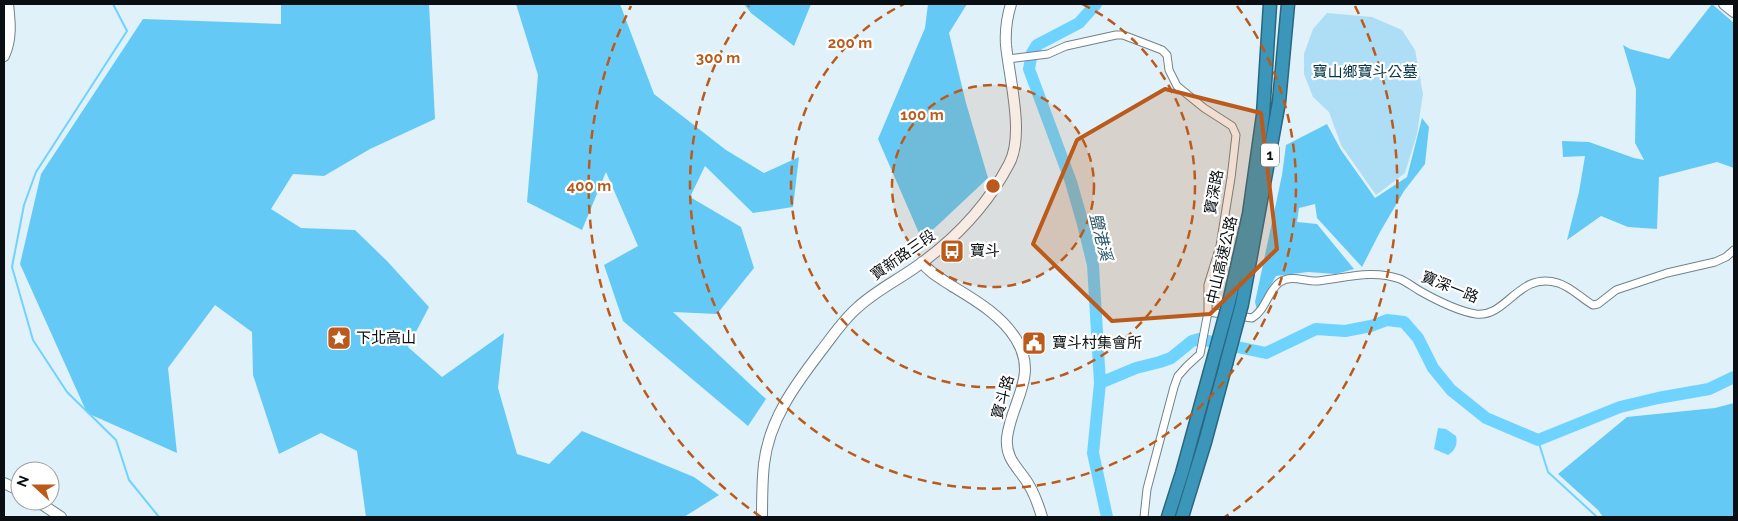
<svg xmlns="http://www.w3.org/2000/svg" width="1738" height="521" font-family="Raleway,'Noto Sans TC',sans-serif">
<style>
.green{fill:#addef5}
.forest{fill:#64caf5}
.water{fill:#6ed3ff}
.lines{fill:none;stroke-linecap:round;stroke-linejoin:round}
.stream{stroke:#6ed3ff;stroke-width:2}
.river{stroke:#6ed3ff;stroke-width:12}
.street-casing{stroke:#72828a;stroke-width:9}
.secondary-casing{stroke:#72828a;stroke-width:12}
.highway-casing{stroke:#2a677f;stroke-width:15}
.street{stroke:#fff;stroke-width:7}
.secondary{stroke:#fff;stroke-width:10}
.highway{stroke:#3c96ba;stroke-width:12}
.highway-bridge-casing{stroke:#2a677f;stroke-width:15;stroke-linecap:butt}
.highway-bridge{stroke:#3c96ba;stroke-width:12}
.marked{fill:#bb5a1a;fill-opacity:0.2;stroke:#bb5a1a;stroke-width:4;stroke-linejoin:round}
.ring{fill:none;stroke:#bb5a1a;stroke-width:2.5;stroke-dasharray:9 6}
.labels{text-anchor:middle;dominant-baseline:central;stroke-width:4.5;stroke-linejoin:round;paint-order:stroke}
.shield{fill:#fff;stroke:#535759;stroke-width:1}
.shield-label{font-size:14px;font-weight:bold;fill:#090f12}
.park-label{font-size:15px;fill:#063647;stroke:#fff}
.street-label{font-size:15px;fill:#090f12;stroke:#fff}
.poi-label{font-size:15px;fill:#090f12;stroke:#fff;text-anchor:start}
.water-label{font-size:16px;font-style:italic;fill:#295467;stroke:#fff}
.centre{fill:#bb5a1a;stroke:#fff;stroke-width:2.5}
.ring-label{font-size:15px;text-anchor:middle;font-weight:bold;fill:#bb5a1a;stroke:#fff;stroke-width:4.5;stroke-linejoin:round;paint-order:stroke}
</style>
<rect width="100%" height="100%" fill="#e0f1fa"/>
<path class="green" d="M1327,13L1372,17L1402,30L1415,50L1423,94L1417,134L1405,173L1376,195L1341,145L1329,112L1313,97L1304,74V54L1313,29Z"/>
<path class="forest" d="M281,4H429L435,119L370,149L324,176L293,174L271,209L301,228L355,230L387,261L429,307L408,347L442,377L504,333L498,388L517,454L549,464L582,431L694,477L719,495L684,517H366L357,451L321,433L279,454L253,375L252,332L215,305L168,368L177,453L87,413L20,264L41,174L143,19L281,24Z
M516,4H620L654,94L726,150L764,173L799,157L793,207L753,213L705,166L690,197L741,227L754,268L717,314L673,312L766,399L748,426L623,321L604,265L638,246L606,172L582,230L527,202L538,75Z
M744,4H811L794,46L751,13Z
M928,4H967L949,33L966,103L988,178L922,240L878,139L925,28Z
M1712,4L1734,23V168L1717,162L1659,177L1657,229L1628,227L1601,216L1567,240L1579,192L1585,156L1563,157L1562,141L1589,142L1634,158L1644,160L1635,143L1636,89L1623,45L1630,49L1669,59Z
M1422,118L1429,127L1425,164L1404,191L1380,232L1362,267L1317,218L1315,204L1299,208L1297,222L1317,224L1354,269L1336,274L1308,272L1276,276L1257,310L1255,302L1282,175L1286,145L1327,124L1341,150L1375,198L1407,177Z
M1734,403V517H1603L1598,510L1558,474L1627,417L1715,408Z"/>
<path class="water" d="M1438,428L1446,429L1456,436C1458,444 1455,451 1448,455L1434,449Z"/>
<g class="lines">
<path class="stream" d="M113,4L127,31L36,172L24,205L12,267L33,340L67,392L116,440L129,480L159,517
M1538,440L1548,472L1597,517"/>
<path class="river" d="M1096,4L1079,23L1037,45L1032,53L1029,69L1071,182L1083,224L1093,265L1100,383L1093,453L1107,517
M1100,383L1136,368L1160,362L1171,358L1192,341L1199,339L1266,353L1316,329L1345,331L1371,326L1387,320L1404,322L1418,338L1433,368L1451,390L1486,418L1538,440L1620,407L1658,398L1709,389L1734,377"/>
<g class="street-casing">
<path id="street" d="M1008,59L1048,54L1066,46L1116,35H1123L1162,50L1167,55L1169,70L1177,86L1204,108L1232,126L1236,135L1231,178L1220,246L1208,285V312L1200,354L1187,366L1178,376L1174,387L1147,489L1144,517
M1208,312L1252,318C1266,310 1268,290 1280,282C1292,274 1305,282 1318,281C1346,278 1372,269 1400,279C1407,282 1413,287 1420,291C1436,300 1457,311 1476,314C1507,318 1518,271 1558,283C1571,287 1581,298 1593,305L1598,304L1616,290L1667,273L1715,262L1726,257L1734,250"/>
</g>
<g class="secondary-casing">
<path id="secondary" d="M1724,4L1734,12
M4,56C12,39 10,22 8,4
M922,262C929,273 942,279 952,286C975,300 1001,315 1016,339C1039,376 1011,402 1007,438C1005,460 1020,469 1029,485C1035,495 1039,507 1042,517
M4,483L20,491
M37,501L61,517
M762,517C762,500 762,482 764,464C769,420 795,385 821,351C832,337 843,320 857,308C874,292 894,282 913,269C952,242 987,206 1009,164C1025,135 1009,77 1006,45C1005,31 1007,17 1011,4"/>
</g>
<g class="highway-casing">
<path id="highway" d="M1229,302L1249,214L1263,115L1270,4
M1242,304L1279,102L1288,4
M1168,517L1182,473L1209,375
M1182,517L1205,442L1226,364"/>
</g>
<use href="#street" class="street"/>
<use href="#secondary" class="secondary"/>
<use href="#highway" class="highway"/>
<g class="highway-bridge-casing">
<path id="highway-bridge" d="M1226,364L1242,304
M1209,375L1229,302"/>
</g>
<use href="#highway-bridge" class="highway-bridge"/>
</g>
<path class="marked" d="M1165,89L1261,113L1277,249L1210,314L1112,321L1033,244L1077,140Z"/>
<circle cx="993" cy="186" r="101" fill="#bb5a1a" fill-opacity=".12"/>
<g class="ring">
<circle cx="993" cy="186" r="101"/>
<path d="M1082 4A202 202 0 1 1 904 4"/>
<path d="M1237 6A303 303 0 1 1 749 6"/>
<path d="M761 517A404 404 0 0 1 631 6M1355 6A404 404 0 0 1 1225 517"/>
</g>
<defs>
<g id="bus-square" transform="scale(1.25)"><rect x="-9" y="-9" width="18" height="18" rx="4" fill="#bb5a1a" stroke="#fff"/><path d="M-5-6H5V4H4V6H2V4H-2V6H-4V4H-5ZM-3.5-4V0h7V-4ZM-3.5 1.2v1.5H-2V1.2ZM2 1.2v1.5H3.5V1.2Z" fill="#fff"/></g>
<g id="sight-square" transform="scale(1.25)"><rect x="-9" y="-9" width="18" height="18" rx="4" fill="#bb5a1a" stroke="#fff"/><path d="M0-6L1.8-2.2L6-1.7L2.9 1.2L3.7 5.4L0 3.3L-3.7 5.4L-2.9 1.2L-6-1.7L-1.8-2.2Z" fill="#fff"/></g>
<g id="civic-square" transform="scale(1.25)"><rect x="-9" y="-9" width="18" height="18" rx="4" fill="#bb5a1a" stroke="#fff"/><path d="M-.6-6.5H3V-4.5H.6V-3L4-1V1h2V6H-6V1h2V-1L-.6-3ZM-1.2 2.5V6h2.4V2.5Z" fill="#fff"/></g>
</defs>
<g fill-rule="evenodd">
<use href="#bus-square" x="952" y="251"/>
<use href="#sight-square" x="339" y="338"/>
<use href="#civic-square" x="1034" y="343"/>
</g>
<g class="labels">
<rect class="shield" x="1261" y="143.5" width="18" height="23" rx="4"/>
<g class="shield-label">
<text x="1270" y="155">1</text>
</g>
<g class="park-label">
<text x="1365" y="72">寶山鄉寶斗公墓</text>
</g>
<g class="street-label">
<text transform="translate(1214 192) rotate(-80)">寶深路</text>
<text transform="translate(903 255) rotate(-35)">寶新路三段</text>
<text transform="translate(1222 260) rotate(-77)">中山高速公路</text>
<text transform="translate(1450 287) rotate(22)">寶深一路</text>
<text transform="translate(1003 397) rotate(-74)">寶斗路</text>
</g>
<g class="poi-label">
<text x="970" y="251">寶斗</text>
<text x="356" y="338">下北高山</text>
<text x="1052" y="343">寶斗村集會所</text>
</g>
<g class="water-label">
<text transform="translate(1101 237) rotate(76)">鹽港溪</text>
</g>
</g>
<circle cx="993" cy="186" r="8" class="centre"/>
<g class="ring-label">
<text x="850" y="48">200 m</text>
<text x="718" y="63">300 m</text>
<text x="922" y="120">100 m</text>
<text x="589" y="191">400 m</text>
</g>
<rect width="1738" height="521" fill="none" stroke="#090f12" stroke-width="10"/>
<g transform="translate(35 486) rotate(291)"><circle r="24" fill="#ffffff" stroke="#9d9fa0"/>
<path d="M0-4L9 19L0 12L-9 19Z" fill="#bb5a1a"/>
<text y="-8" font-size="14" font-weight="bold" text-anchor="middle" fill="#090f12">N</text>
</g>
</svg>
